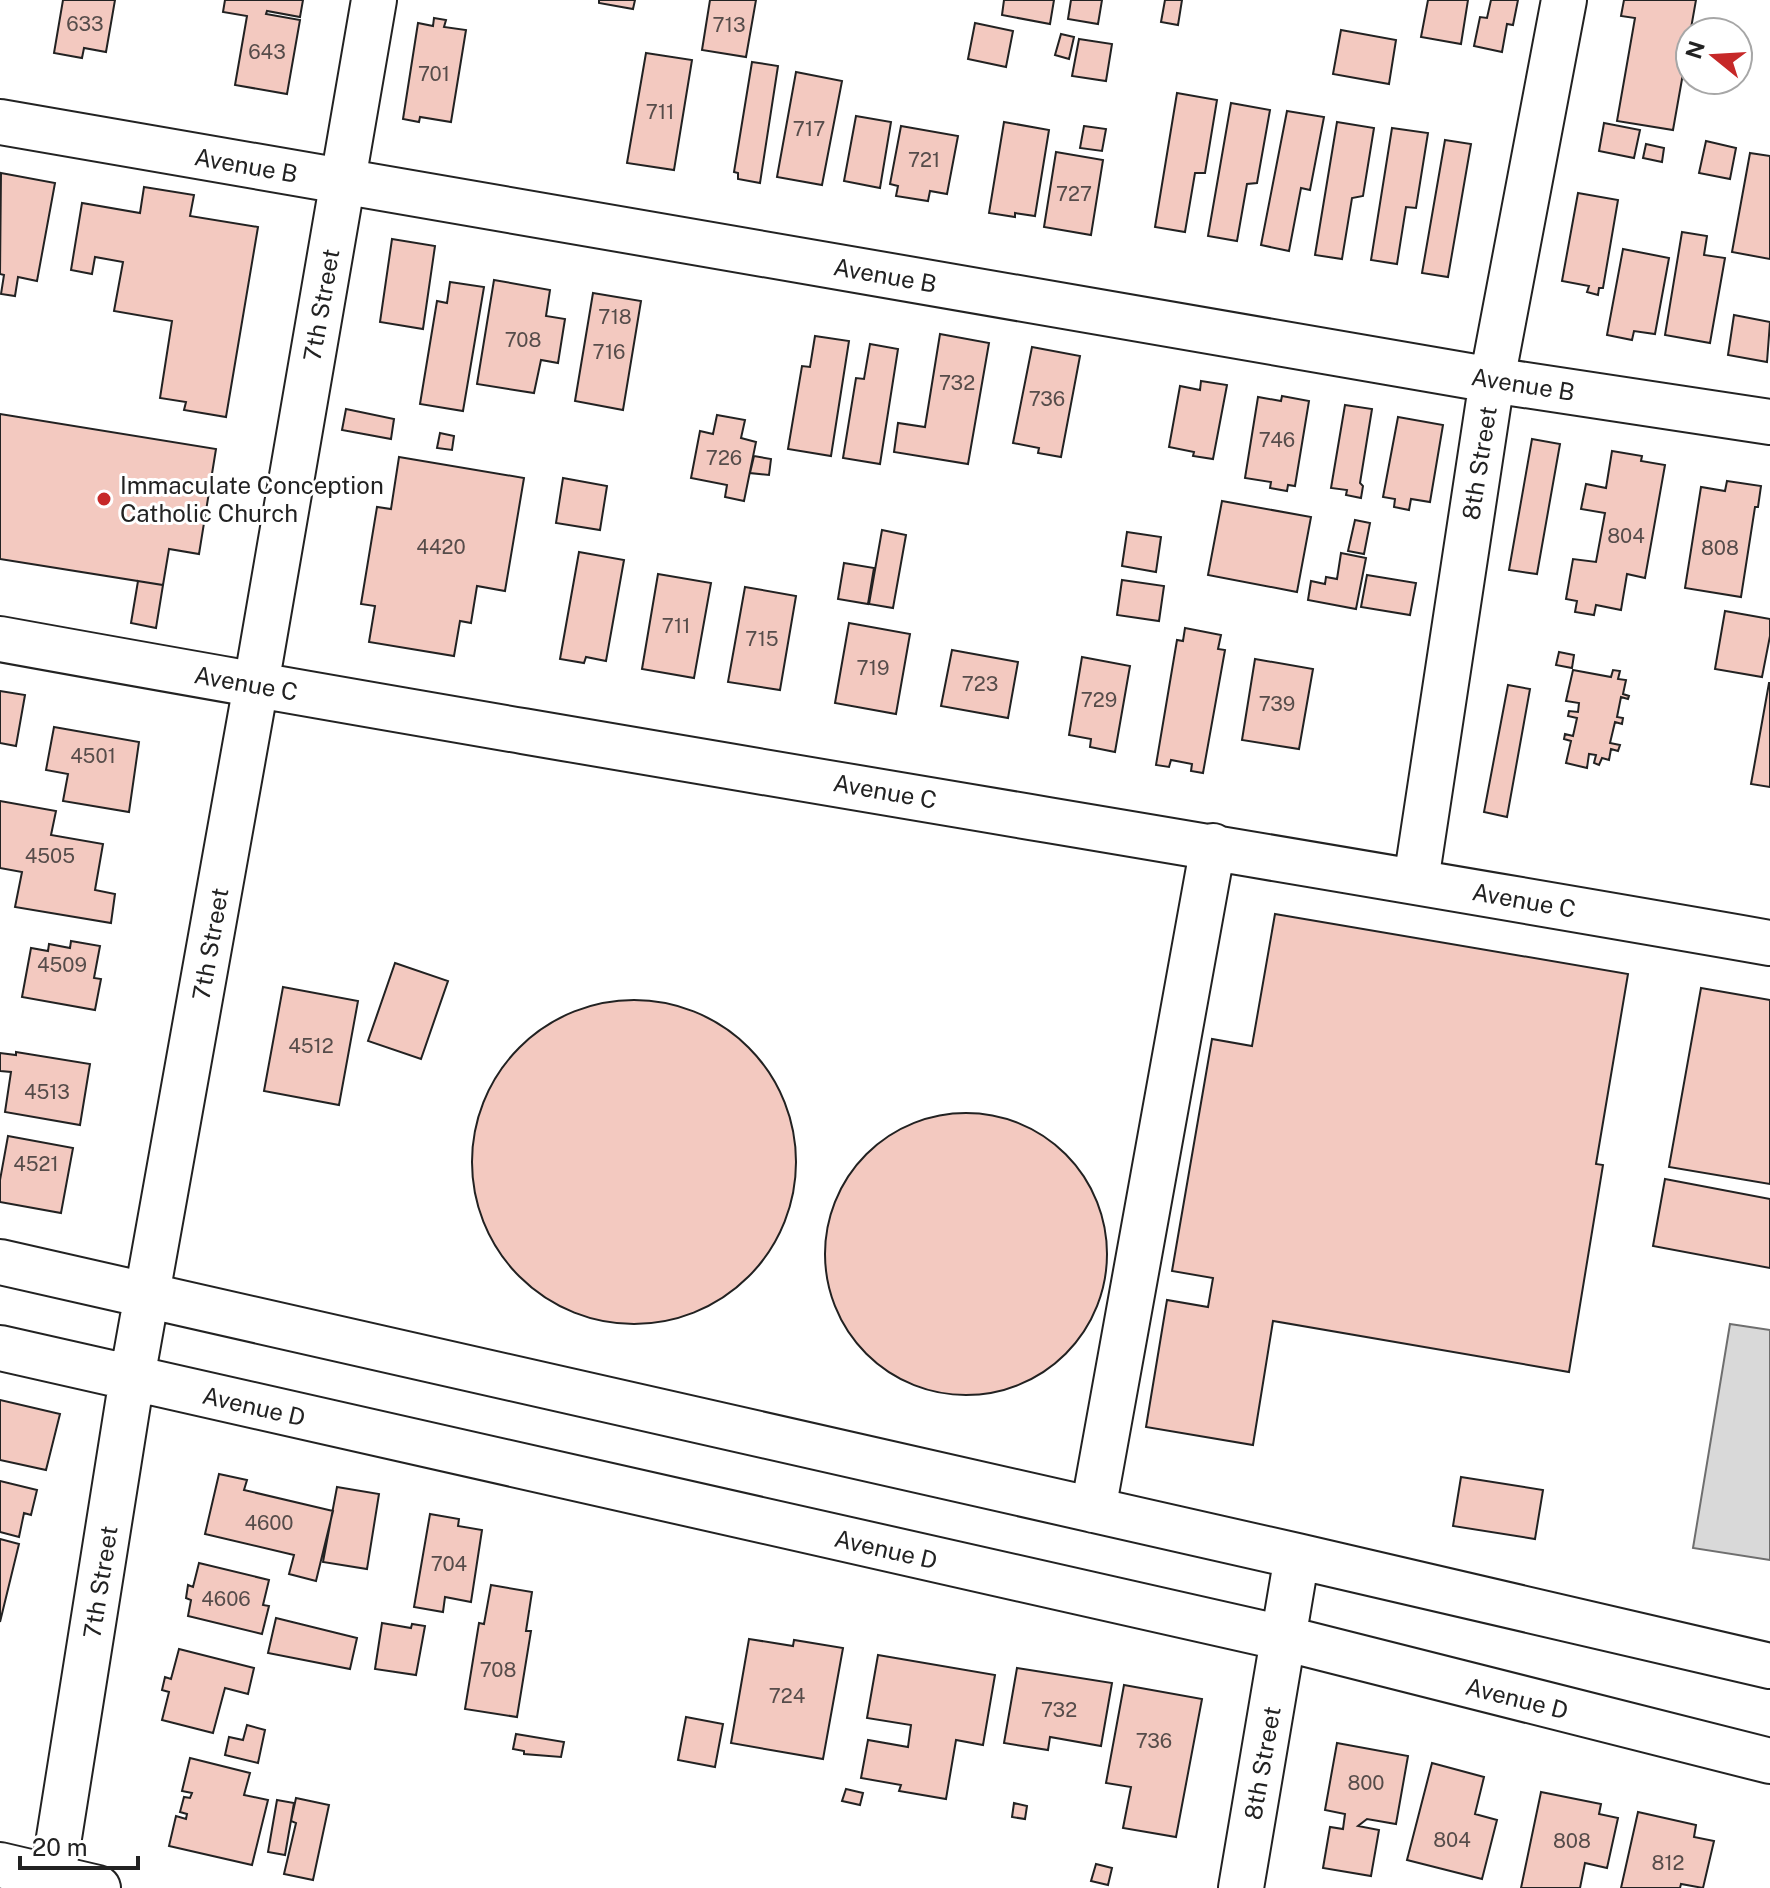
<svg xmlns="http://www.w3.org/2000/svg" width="1770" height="1888" font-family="'Public Sans',sans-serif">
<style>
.water{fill:#d9d9d9;stroke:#6f6f6f;stroke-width:2}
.building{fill:#f3c9c0;stroke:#222;stroke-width:2}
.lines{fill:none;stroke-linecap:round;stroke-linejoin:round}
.minor-casing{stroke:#222;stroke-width:48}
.minor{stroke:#fff;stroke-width:44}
.poi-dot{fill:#c62828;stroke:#fff;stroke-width:3}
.labels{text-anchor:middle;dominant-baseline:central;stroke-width:6;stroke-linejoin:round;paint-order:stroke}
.number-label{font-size:20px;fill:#564c4a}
.street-label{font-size:24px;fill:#222;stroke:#fff}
.poi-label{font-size:24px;fill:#222;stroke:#fff;text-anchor:start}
</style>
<rect width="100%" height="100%" fill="#fff"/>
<path class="water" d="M1730,1324L1770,1330V1560L1693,1548Z"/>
<path class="building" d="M63,0H115L106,52L84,48L82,58L54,53Z
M225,0H303L300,17L267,11L266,14L300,20L287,94L235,85L247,16L223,12Z
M599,0H635L633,9L599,3Z
M710,0H756L746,57L702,50Z
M1004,0H1054L1050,24L1002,15Z
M1071,0H1102L1098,24L1068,19Z
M1165,0H1182L1178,25L1161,22Z
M1428,0H1468L1461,44L1421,37Z
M1491,0H1518L1513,25L1507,24L1502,52L1474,46L1480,17L1487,18Z
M1624,0H1696L1673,130L1617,121L1635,18L1621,16Z
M434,18L446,20L444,27L466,30L451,122L420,117L419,122L403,119L418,23L433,26Z
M975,23L1013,31L1006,67L968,59Z
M1341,30L1396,40L1389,84L1333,74Z
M1061,34L1074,37L1069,59L1055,55Z
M1079,39L1112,44L1106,81L1072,76Z
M646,53L692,60L674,170L627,163Z
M752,62L778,66L760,183L738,179V173L734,172Z
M796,72L842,81L822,185L777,177Z
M1177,93L1217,100L1205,173H1195L1185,232L1155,227Z
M1231,103L1270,110L1257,183L1247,184L1237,241L1208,236Z
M1287,111L1324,117L1310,190L1301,188L1289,251L1261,245Z
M856,116L891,122L880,188L844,181Z
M1004,122L1049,130L1035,216L1015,213V217L989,213Z
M1337,122L1374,128L1363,196L1352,198L1342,259L1315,255Z
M1604,123L1640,130L1634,158L1599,151Z
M901,126L958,136L947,194L930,191L928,201L896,196L898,186L890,184Z
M1084,126L1106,129L1102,151L1080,148Z
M1392,128L1428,133L1416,208L1406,207L1397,264L1371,260Z
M1445,140L1471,144L1448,277L1422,273Z
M1706,141L1736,148L1730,179L1699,173Z
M1646,144L1664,148L1662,162L1643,158Z
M1056,152L1103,160L1091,235L1044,227Z
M1750,153L1770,156V259L1732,252Z
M1,173L55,183L37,281L18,277L15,296L1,294L4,275L0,274Z
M144,187L194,195L190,216L258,227L226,417L184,410L186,402L160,398L172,321L114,311L123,262L95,257L92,274L71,270L82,203L140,213Z
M1578,193L1618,200L1603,288H1599L1598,295L1587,292L1589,286L1562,281Z
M1682,232L1707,236L1704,255L1725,258L1710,343L1665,335Z
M392,239L435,246L423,329L380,322Z
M1623,249L1669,258L1655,334L1634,331L1632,340L1607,335Z
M494,280L550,290L546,316L565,319L558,363L541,360L534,393L477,384Z
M450,282L484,287L463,411L420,404L437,301L447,303Z
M593,293L641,301L623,410L575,401Z
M1734,315L1770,322L1767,362L1728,355Z
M940,334L989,343L968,464L894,452L898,423L925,427Z
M815,336L849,341L831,456L788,449L802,366L810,367Z
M870,344L898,349L880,464L843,458L856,378L864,379Z
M1032,347L1080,356L1061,457L1038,453L1039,448L1013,443Z
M1201,381L1227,385L1213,459L1193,456L1194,452L1169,447L1180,386L1200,390Z
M1282,396L1309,401L1295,486L1288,485L1287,491L1270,488L1271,482L1245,478L1258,397L1281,401Z
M1345,405L1372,409L1360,483L1363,486L1361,498L1346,495L1347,490L1331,488Z
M346,409L394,419L391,439L342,430Z
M0,414L216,449L199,554L169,549L163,585L0,559Z
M717,415L745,420L741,438L756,442L744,501L725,497L727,485L691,478L700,431L713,434Z
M1398,417L1443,425L1430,502L1411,499L1409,510L1394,507L1395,499L1383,497Z
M440,433L454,436L452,450L437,448Z
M1532,439L1560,444L1537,574L1509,570Z
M1612,451L1642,456L1641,461L1665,465L1645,578L1627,574L1621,610L1596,605L1594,615L1575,612L1577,601L1566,599L1573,559L1596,562L1605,513L1581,509L1586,484L1606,488Z
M754,456L771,459L769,475L750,473Z
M399,457L524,478L505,591L477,586L471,623L460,621L454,656L369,642L375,606L361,604L377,507L391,509Z
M563,478L607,486L600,530L556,523Z
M1727,481L1761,486L1758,507H1755L1741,597L1685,588L1701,487L1725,491Z
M1222,501L1311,517L1297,592L1208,575Z
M1355,520L1370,523L1364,554L1348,551Z
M882,530L906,535L893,608L869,604Z
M1127,532L1161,537L1156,572L1122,566Z
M579,552L624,560L606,661L586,657L584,663L560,659Z
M1341,553L1366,558L1356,609L1308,600L1311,581L1325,584L1326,577L1337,579Z
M844,563L874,568L868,604L838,599Z
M658,574L711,583L694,678L642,669Z
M1367,575L1416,583L1410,615L1361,607Z
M1122,580L1164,586L1159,621L1117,615Z
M138,581L163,585L156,628L131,623Z
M745,587L796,596L780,690L728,682Z
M1725,611L1770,619V636L1762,677L1715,669Z
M849,623L910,634L896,714L835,703Z
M1185,628L1221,635L1218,649L1225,650L1203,773L1191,771L1192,764L1171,760L1169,767L1156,765L1177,640L1183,641Z
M952,650L1018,662L1008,718L941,706Z
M1559,652L1574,655L1572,668L1556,665Z
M1082,657L1130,666L1115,752L1090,747L1091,739L1069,735Z
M1255,659L1313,669L1299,749L1242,740Z
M1573,670L1611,677L1613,670L1620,671L1618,679L1626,680L1623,694L1629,696L1628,699L1621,697L1617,717L1623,718L1622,724L1615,722L1610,743L1620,745L1618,751L1611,749L1609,760L1602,758L1599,765L1594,763L1596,755L1589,754L1587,768L1566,763L1571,741L1564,739L1565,734L1573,736L1577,718L1568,716L1569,711L1578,712L1579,703L1566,701Z
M1769,683H1770V787L1751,784Z
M1508,685L1530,689L1507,817L1484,812Z
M0,691L25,695L16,746L0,743Z
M54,727L139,742L129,812L63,801L68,774L46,770Z
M0,801L56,811L51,835L103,844L95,890L115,894L111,923L15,907L22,872L0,868Z
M1275,914L1628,974L1596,1164L1603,1165L1569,1372L1273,1321L1253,1445L1146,1427L1167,1300L1208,1307L1213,1278L1172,1271L1212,1039L1252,1046Z
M71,941L100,946L94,978L101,979L95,1010L22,997L31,948L48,951L49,944L70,948Z
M395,963L448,981L421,1059L368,1041Z
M283,987L358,1001L339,1105L264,1091Z
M1701,988L1770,1000V1184L1669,1167Z
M472 1162a162 162 0 1 1 324 0a162 162 0 1 1-324 0Z
M16,1052L90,1064L80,1125L5,1112L11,1072L0,1071V1053L16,1055Z
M825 1254a141 141 0 1 1 282 0a141 141 0 1 1-282 0Z
M8,1136L73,1148L61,1213L0,1202V1180Z
M1665,1179L1770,1199V1268L1653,1246Z
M0,1400L60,1414L46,1470L0,1460Z
M219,1474L247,1480L244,1490L333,1511L316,1581L289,1574L294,1555L205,1534Z
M1461,1477L1543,1490L1535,1539L1453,1526Z
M0,1481L37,1490L31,1515L24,1513L19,1537L0,1532Z
M337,1487L379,1494L367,1569L323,1562Z
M430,1514L459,1519L458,1526L482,1530L471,1602L445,1597L443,1612L414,1607Z
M0,1539L19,1544L0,1622Z
M199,1563L269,1580L263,1605L269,1606L262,1634L188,1616L191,1600L186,1598L188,1585L193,1587Z
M491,1585L532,1592L526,1631H531L517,1717L465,1709L479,1623L484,1624Z
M276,1618L357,1638L350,1669L268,1653Z
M382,1623L411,1628L412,1624L425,1626L416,1675L375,1669Z
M749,1639L793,1646L794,1640L843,1648L823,1759L731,1743Z
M179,1649L254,1668L248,1694L225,1688L213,1733L162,1720L169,1692L162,1690L165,1677L171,1679Z
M878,1655L995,1675L983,1745L956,1740L946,1799L899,1791L901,1785L861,1778L868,1740L908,1747L911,1725L867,1718Z
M1017,1668L1112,1683L1101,1746L1050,1737L1048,1750L1004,1743Z
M1124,1685L1202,1699L1176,1837L1123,1828L1131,1787L1106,1783Z
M686,1717L723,1724L715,1767L678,1760Z
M247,1725L265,1730L258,1763L225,1755L229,1737L243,1740Z
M516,1734L564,1742L561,1757L524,1754V1751L513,1749Z
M1337,1743L1408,1756L1396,1824L1367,1819L1358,1826L1379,1830L1371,1876L1323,1868L1330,1827L1343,1829L1345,1814L1325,1810Z
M190,1758L250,1773L244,1795L268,1800L252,1865L169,1846L176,1816L186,1819L187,1814L180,1812L184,1797L190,1798L192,1793L182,1791Z
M1432,1763L1484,1777L1475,1814L1497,1820L1482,1879L1407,1860Z
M846,1789L863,1793L860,1805L842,1801Z
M1541,1792L1601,1804L1599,1814L1618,1818L1607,1868L1585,1863L1580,1888H1521Z
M296,1798L329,1805L313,1880L284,1874L296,1823L291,1821Z
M277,1800L294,1803L285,1855L268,1852Z
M1014,1803L1027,1806L1025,1819L1012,1817Z
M1638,1812L1696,1825L1694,1837L1714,1841L1703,1888L1681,1884L1680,1888H1621Z
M1096,1864L1112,1868L1108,1885L1091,1881Z"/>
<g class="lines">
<g class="minor-casing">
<path id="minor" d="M0,122L1492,380L1770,422
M0,639C589,746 1180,840 1770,943
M1416,881L1492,380L1564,0
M0,1262L1297,1556L1770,1666
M0,1348L1283,1638L1770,1761
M1093,1510L1213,846
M0,1865L98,1888
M51,1888L132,1378L256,685L374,0
M1241,1888L1297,1556"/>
</g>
<use href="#minor" class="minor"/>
</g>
<circle class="poi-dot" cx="104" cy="499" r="8"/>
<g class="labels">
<g class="number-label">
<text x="85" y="24">633</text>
<text x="729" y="25">713</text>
<text x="267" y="52">643</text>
<text x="434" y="74">701</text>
<text x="660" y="112">711</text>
<text x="809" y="129">717</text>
<text x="924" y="160">721</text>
<text x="1074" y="194">727</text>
<text x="615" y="317">718</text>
<text x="523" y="340">708</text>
<text x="609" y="352">716</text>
<text x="957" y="383">732</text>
<text x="1047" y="399">736</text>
<text x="1277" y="440">746</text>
<text x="724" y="458">726</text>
<text x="1626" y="536">804</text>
<text x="441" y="547">4420</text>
<text x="1720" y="548">808</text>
<text x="676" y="626">711</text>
<text x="762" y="639">715</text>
<text x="873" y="668">719</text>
<text x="980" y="684">723</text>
<text x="1099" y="700">729</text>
<text x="1277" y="704">739</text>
<text x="93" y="756">4501</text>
<text x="50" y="856">4505</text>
<text x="62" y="965">4509</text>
<text x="311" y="1046">4512</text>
<text x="47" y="1092">4513</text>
<text x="36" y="1164">4521</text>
<text x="269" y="1523">4600</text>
<text x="449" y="1564">704</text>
<text x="226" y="1599">4606</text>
<text x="498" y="1670">708</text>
<text x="787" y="1696">724</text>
<text x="1059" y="1710">732</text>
<text x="1154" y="1741">736</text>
<text x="1366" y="1783">800</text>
<text x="1452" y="1840">804</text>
<text x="1572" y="1841">808</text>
<text x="1668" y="1863">812</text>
</g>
<g class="street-label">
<text transform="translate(246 165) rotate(10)">Avenue B</text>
<text transform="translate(885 275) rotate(10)">Avenue B</text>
<text transform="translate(321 305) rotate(-80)">7th Street</text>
<text transform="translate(1523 384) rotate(9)">Avenue B</text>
<text transform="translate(1479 463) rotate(-81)">8th Street</text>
<text transform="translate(246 683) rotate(10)">Avenue C</text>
<text transform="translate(885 791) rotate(10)">Avenue C</text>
<text transform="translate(1524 900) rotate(10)">Avenue C</text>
<text transform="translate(210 944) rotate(-80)">7th Street</text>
<text transform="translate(254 1406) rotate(13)">Avenue D</text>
<text transform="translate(886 1549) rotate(13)">Avenue D</text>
<text transform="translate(100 1582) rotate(-81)">7th Street</text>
<text transform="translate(1517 1698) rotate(14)">Avenue D</text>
<text transform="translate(1262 1763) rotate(-80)">8th Street</text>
</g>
<g class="poi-label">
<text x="120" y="485">Immaculate Conception<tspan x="120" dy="28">Catholic Church</tspan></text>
</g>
</g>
<g transform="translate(1714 56) rotate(288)"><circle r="38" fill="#ffffff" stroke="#a7a7a7" stroke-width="2"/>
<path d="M0-6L14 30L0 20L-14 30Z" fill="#c62828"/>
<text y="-12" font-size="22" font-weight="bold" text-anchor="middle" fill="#222222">N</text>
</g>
<path d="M20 1856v12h118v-12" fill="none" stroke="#222222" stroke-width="4"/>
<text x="32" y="1856" font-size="24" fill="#222222" stroke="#ffffff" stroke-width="6" paint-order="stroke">20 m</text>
</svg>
